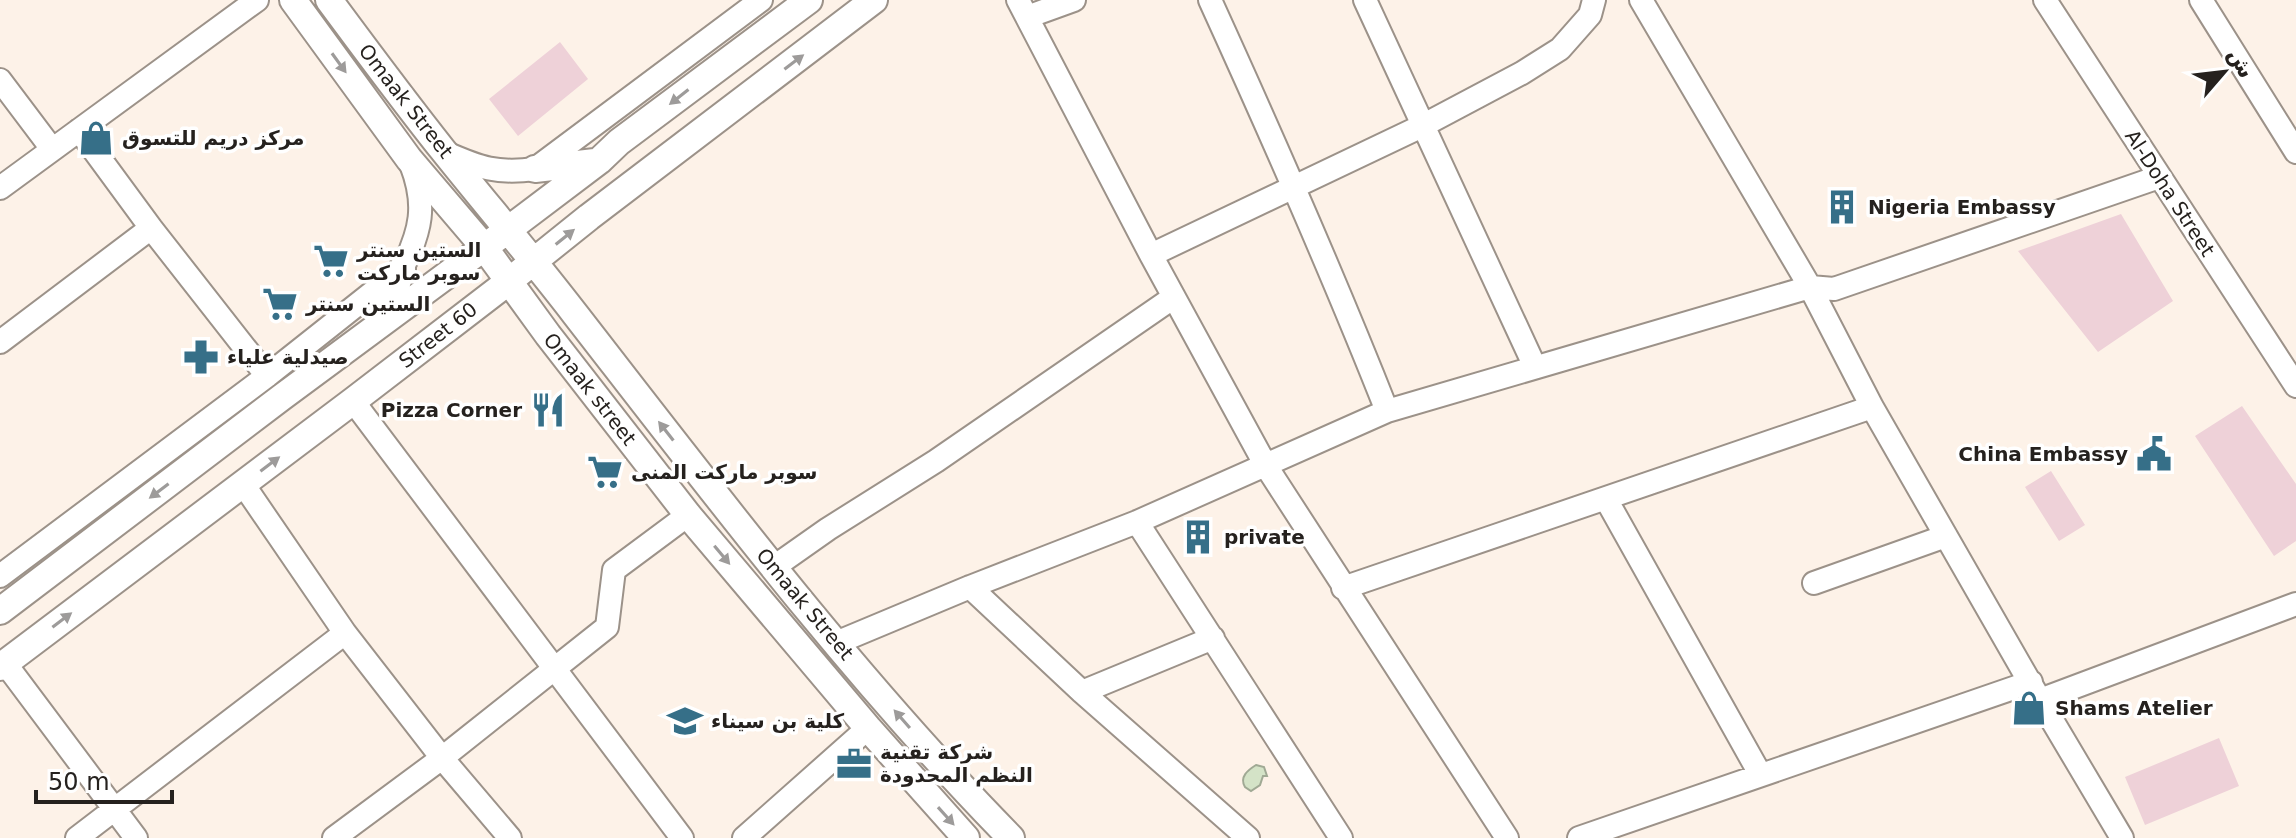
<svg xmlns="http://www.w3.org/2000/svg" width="2296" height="838" font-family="'DejaVu Sans',Cairo,sans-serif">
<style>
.green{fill:#eed1d8}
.water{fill:#d4e3c7;stroke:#a0a994;stroke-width:2}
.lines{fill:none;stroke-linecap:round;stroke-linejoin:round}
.minor-casing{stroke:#9c9289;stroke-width:26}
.major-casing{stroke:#9c9289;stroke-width:30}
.minor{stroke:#fff;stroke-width:22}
.major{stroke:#fff;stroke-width:26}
.oneway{fill:#9d9b9a}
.labels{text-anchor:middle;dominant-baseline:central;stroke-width:7;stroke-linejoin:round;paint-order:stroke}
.street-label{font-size:20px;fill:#25211e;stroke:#fff}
.poi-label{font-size:20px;font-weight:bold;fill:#25211e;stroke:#fff;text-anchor:start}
</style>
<rect width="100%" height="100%" fill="#fdf2e8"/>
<path class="green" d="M560,42L588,79L518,136L489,99Z
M2121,214L2173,301L2098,352L2018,251Z
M2242,406L2296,484V541L2274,556L2195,436Z
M2051,471L2085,525L2059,541L2025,487Z
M2219,738L2239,786L2145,825L2125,777Z"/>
<path class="water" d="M1256,765L1264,767L1267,776H1263L1260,785L1251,791L1245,787C1239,777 1248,770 1256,765Z"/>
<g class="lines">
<g class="minor-casing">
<path id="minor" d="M1018,0L1151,255L1266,466L1507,838
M1210,0C1272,136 1332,272 1387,411
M1365,0L1535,367
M1641,0L1810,287L1872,407L2040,700L2122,838
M2045,0L2296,386
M2201,0L2296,152
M1027,17L1074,0
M0,80L52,149
M79,130L151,228L267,376
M446,153C480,168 497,174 535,169L761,0
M0,188L257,0
M1151,255L1422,126L1522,73L1560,49L1590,15L1594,0
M0,342L151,228
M353,401L682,838
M243,484L345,633L442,758L510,838
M1606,499L1760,774
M1137,522L1341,838
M774,567L828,529L936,461L1174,297
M0,576L267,376L402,269C421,231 427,205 411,164
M1814,583L1946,536
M970,587L1082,692L1248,838
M1343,588L1872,407
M836,643L970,587L1137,522L1387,411L1810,287L1834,289L2159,177
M5,663L136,838
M1082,692L1213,638
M2040,700L2296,604
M77,838L345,633
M334,838L442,758L607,627L614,570L688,515
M744,838L868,728
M1579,838L2031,682"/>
</g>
<g class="major-casing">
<path id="major" d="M293,0L409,159L484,247L548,335L688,515L868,728L966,838
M329,0C366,50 403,100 442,149C486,204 532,258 575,314C714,493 852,676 1011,838
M535,169L595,162
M380,321L390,303L402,269
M0,611L282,397L509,229L599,161L619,142L809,0
M0,667L353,401L508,282L589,217L874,0"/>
</g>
<use href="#minor" class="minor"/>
<use href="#major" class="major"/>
</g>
<defs><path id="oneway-solid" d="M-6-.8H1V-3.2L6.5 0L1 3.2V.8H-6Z" transform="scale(2)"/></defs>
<g class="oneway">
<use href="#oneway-solid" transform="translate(794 62) rotate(-37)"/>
<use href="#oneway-solid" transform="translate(339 63) rotate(54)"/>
<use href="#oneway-solid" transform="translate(679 97) rotate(142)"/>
<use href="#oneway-solid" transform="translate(565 237) rotate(-39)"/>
<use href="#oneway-solid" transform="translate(666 431) rotate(-128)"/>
<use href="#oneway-solid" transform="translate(270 464) rotate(-37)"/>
<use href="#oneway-solid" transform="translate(159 491) rotate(143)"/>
<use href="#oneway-solid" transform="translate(722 555) rotate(50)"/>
<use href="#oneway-solid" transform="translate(62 620) rotate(-37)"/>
<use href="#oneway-solid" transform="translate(902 719) rotate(-131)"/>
<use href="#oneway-solid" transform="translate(946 816) rotate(48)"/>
</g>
<defs>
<g id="shop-bare" transform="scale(2.76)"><path d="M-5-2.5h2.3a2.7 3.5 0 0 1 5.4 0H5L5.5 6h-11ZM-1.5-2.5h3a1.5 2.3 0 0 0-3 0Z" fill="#366f88" stroke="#fff" stroke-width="2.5" paint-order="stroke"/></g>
<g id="building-bare" transform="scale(2.76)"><path d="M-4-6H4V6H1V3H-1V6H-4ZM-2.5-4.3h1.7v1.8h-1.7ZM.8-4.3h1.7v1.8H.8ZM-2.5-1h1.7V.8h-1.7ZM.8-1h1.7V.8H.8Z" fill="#366f88" stroke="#fff" stroke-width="2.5" paint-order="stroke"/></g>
<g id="supermarket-bare" transform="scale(2.76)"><path d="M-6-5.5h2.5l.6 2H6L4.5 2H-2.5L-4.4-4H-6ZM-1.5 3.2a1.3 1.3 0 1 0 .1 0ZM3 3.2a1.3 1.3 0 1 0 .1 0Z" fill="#366f88" stroke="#fff" stroke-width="2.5" paint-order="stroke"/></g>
<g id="pharmacy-bare" transform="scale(2.76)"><path d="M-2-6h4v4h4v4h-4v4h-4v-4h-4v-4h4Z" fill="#366f88" stroke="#fff" stroke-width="2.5" paint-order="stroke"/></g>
<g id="restaurant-bare" transform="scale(2.76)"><path d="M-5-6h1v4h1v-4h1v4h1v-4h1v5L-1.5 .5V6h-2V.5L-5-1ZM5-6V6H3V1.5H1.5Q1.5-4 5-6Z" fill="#366f88" stroke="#fff" stroke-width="2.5" paint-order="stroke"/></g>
<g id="civic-bare" transform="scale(2.76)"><path d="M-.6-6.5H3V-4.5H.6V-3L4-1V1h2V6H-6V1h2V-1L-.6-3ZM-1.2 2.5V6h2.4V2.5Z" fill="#366f88" stroke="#fff" stroke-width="2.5" paint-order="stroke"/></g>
<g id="university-bare" transform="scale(2.76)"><path d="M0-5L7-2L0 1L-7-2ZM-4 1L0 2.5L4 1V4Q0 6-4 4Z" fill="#366f88" stroke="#fff" stroke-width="2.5" paint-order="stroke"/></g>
<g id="office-bare" transform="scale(2.76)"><path d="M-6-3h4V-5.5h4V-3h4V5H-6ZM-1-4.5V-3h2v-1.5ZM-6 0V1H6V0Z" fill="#366f88" stroke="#fff" stroke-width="2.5" paint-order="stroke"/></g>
</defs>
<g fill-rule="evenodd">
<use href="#shop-bare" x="96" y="138"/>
<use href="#building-bare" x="1842" y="207"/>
<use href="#supermarket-bare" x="331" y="261"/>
<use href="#supermarket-bare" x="280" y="304"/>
<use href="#pharmacy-bare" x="201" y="357"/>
<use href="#restaurant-bare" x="548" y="410"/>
<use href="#civic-bare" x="2154" y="454"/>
<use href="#supermarket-bare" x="605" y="472"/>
<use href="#building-bare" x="1198" y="537"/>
<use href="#shop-bare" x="2029" y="708"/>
<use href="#university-bare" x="685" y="721"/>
<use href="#office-bare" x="854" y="764"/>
</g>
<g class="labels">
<g class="street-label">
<text transform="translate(406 101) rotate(52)">Omaak Street</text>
<text transform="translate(2170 193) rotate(57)">Al-Doha Street</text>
<text transform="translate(438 335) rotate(-38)">Street 60</text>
<text transform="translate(590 389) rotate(52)">Omaak street</text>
<text transform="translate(805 604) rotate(50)">Omaak Street</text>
</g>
<g class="poi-label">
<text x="122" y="138">مركز دريم للتسوق</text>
<text x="1868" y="207">Nigeria Embassy</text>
<text x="357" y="250">الستين سنتر<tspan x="357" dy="23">سوبر ماركت</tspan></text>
<text x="306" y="304">الستين سنتر</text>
<text x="227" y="357">صيدلية علياء</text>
<text x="522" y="410" text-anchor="end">Pizza Corner</text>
<text x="2128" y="454" text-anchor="end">China Embassy</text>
<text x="631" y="472">سوبر ماركت المنى</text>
<text x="1224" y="537">private</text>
<text x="2055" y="708">Shams Atelier</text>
<text x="711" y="721">كلية بن سيناء</text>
<text x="880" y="752">شركة تقنية<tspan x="880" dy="23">النظم المحدودة</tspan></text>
</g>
</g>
<g transform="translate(2224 72) rotate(62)" stroke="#ffffff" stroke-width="6" paint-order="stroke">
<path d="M0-6L14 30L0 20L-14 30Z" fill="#25211e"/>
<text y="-12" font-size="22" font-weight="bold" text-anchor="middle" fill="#25211e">ش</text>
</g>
<path d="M36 790v12h136v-12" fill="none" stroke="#25211e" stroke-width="4"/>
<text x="48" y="790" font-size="24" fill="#25211e" stroke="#ffffff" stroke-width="6" paint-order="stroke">50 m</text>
</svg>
